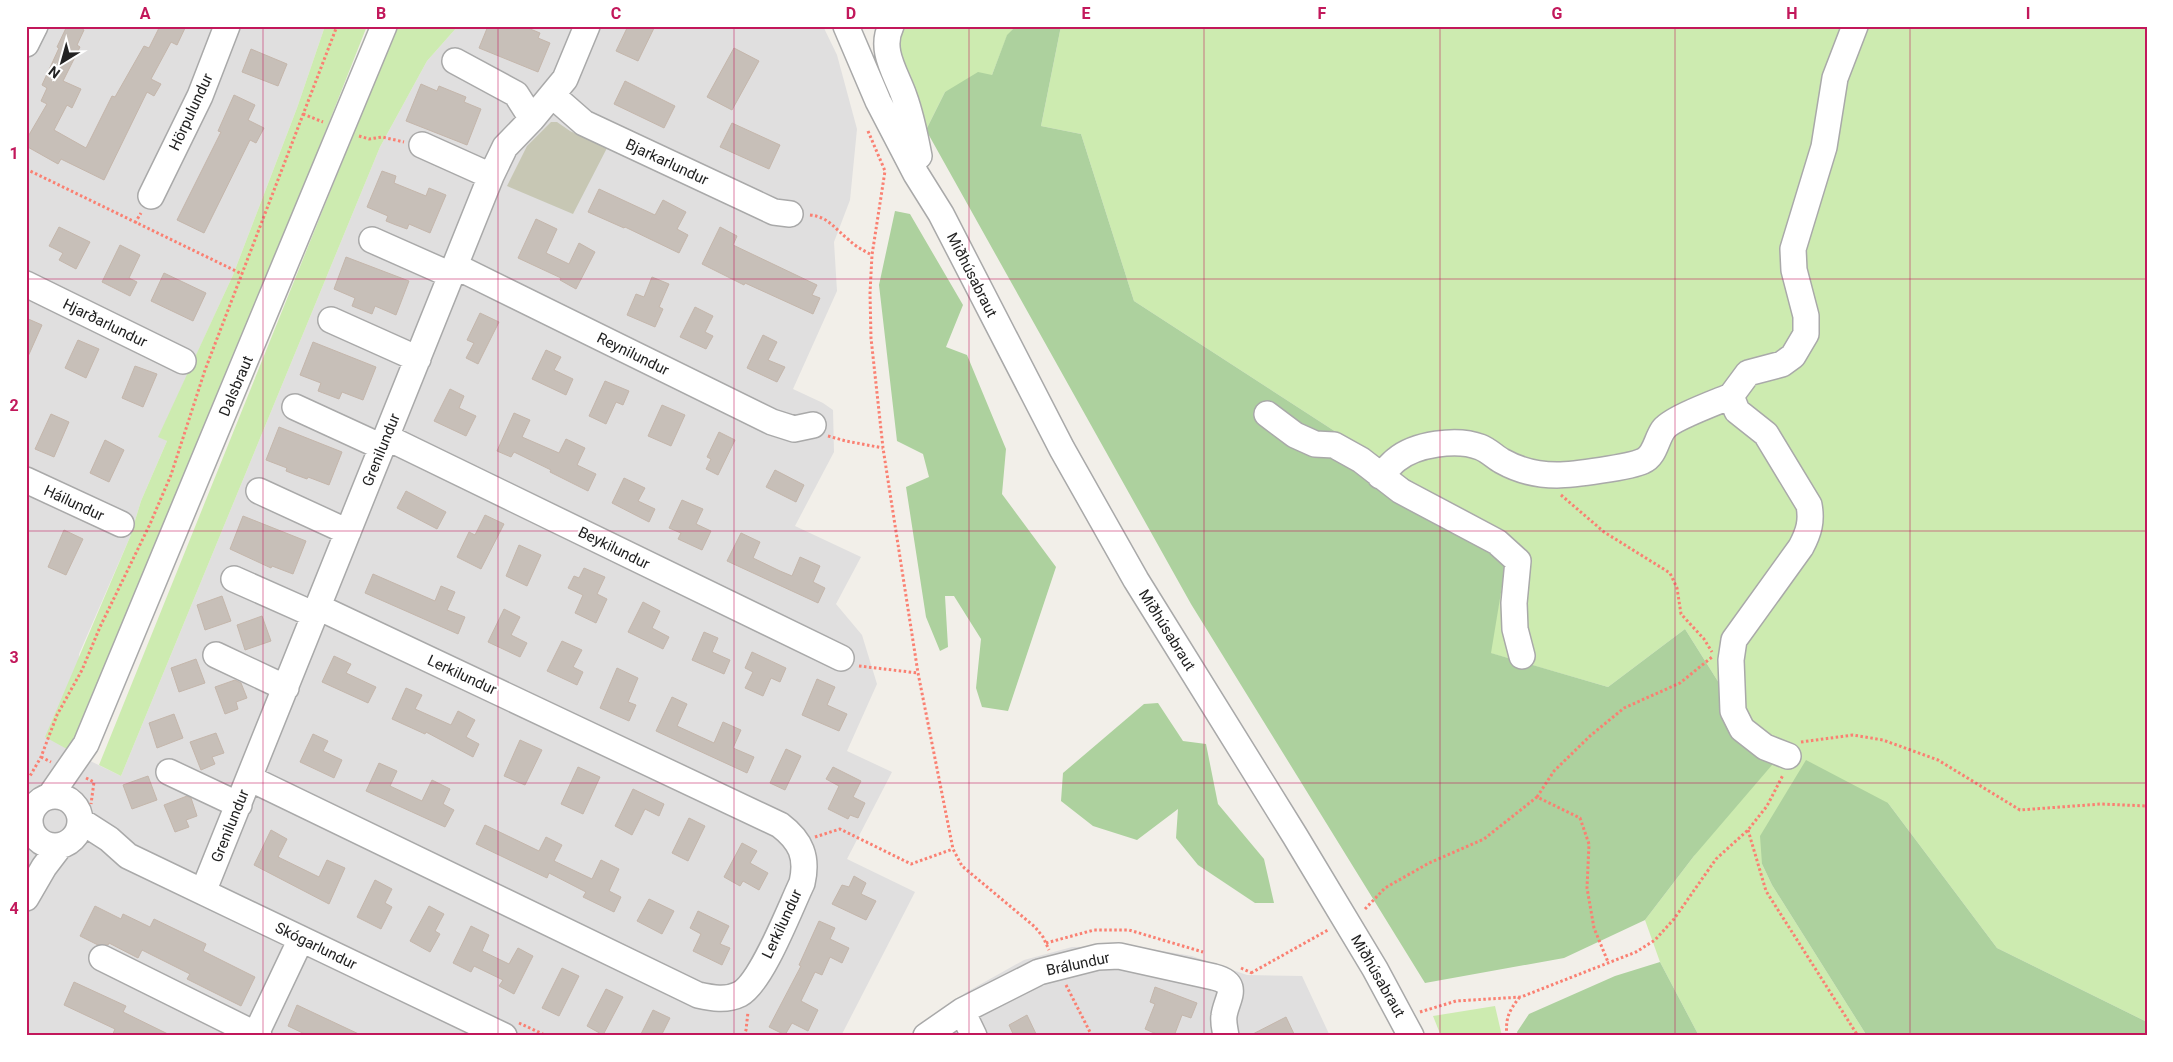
<svg xmlns="http://www.w3.org/2000/svg" width="2173" height="1062" font-family="Roboto,sans-serif">
<style>
.residential{fill:#e0dfdf}
.construction{fill:#c7c7b4}
.grass{fill:#cdebb0}
.forest{fill:#add19e}
.building{fill:#c7bfb8;stroke:#c4b6ab}
.lines{fill:none;stroke-linecap:round;stroke-linejoin:round}
.minor-casing{stroke:#a9a9a9;stroke-width:28}
.path{stroke:#fa8072;stroke-width:3;stroke-dasharray:2.5 2.5;stroke-linecap:butt}
.minor{stroke:#fff;stroke-width:25}
.grid{fill:none;stroke:#c2185b;stroke-width:1;stroke-opacity:0.55}
.labels{text-anchor:middle;dominant-baseline:central;stroke-width:4.5;stroke-linejoin:round;paint-order:stroke}
.street-label{font-size:15px;fill:#222;stroke:#fff}
.neatline{fill:none;stroke:#c2185b;stroke-width:2}
.grid-label{font-size:16px;text-anchor:middle;font-weight:bold;fill:#c2185b}
</style>
<rect width="100%" height="100%" fill="#f2efe9"/>
<path class="residential" d="M26,26H325L297,108L233,275L159,436L167,441L141,501L130,537L79,654L76,754L121,776L380,147L427,61L458,26H823L837,55L857,129L850,200L834,242L837,291L793,389L823,403L833,410L834,452L795,526L861,557L836,604L862,635L877,684L847,751L892,772L847,859L915,892L841,1036H26Z
M1133,946L1192,956L1247,975L1302,976L1330,1036H912L965,993L1024,960L1072,947Z"/>
<path class="construction" d="M551,122H557L570,131L607,148L573,214L507,186L527,146Z"/>
<path class="grass" d="M325,26H367L221,396L76,754L45,737L130,537L141,501L167,441L158,437L233,275L297,108Z
M397,26H458L427,61L380,147L121,776L99,765Z
M902,26H1016L1007,36L992,75L945,92L926,130L895,50Z
M1061,26H2147V1022L1997,948L1888,803L1762,864L1772,885L1867,1036H1699L1660,962L1645,920L1694,856L1753,737L1685,629L1608,687L1490,653L1509,544L1134,301L1081,134L1041,126Z
M1495,1006L1502,1036H1441L1433,1016Z"/>
<path class="forest" d="M1016,26H1061L1041,126L1081,134L1134,301L1509,544L1491,653L1608,687L1685,629L1753,737L1784,751L1694,856L1645,920L1564,958L1425,983L1191,604L926,130L945,92L978,72L992,75L1007,35Z
M895,211L910,214L963,305L946,347L967,355L1006,449L1002,494L1056,567L1008,711L982,707L976,688L981,639L954,596H945L948,647L940,651L926,617L906,487L929,477L923,454L897,441L879,285Z
M1158,703L1183,741L1206,744L1218,804L1264,859L1274,903H1255L1198,865L1176,838L1178,809L1137,840L1093,826L1061,801L1063,773L1144,704Z
M1806,760L1888,803L1997,948L2147,1022V1036H1867L1772,885L1762,864L1760,836Z
M1660,962L1699,1036H1518L1517,1032L1529,1014L1615,976Z"/>
<path class="building" d="M67,26H77L84,30L77,45L80,47L63,81L81,89L72,108L67,105L54,130L86,148L112,96L115,97L144,46L149,48L160,26H186L177,45L171,42L151,79L161,84L154,96L147,92L104,180L61,159L58,164L26,146V140L47,104L41,101L47,88L42,85L59,48L57,47Z
M488,26H523L540,33L538,38L550,43L538,72L479,48Z
M628,26H655L638,61L616,51Z
M734,48L759,61L732,110L707,97Z
M251,49L287,64L278,86L242,72Z
M625,81L675,106L664,128L614,104Z
M421,84L437,91L439,86L466,97L464,102L481,109L467,145L406,121Z
M234,95L255,105L248,120L264,128L256,143L250,140L204,233L177,220L221,132L218,131Z
M732,123L780,145L769,169L720,147Z
M382,171L396,176L394,183L426,196L429,188L446,195L430,233L409,224L407,229L396,225L386,221L388,216L367,207Z
M599,189L655,215L663,200L686,212L677,229L688,235L679,253L625,227L624,228L588,212Z
M536,219L557,229L546,253L569,264L579,243L595,252L576,289L560,280L561,278L518,258Z
M59,227L90,242L76,269L59,260L63,253L49,246Z
M720,227L737,236L733,245L817,285L812,295L820,298L813,314L745,283L744,285L702,264Z
M120,245L140,255L129,278L137,282L130,296L102,282Z
M346,257L409,281L396,315L375,306L372,314L352,306L355,298L334,289Z
M164,273L206,293L193,321L151,301Z
M652,277L669,284L659,307L663,309L655,327L627,315L636,294L644,297Z
M695,307L713,316L705,332L713,336L706,349L680,337Z
M480,313L499,322L478,364L466,358L474,343L467,340Z
M26,318L42,325L26,361Z
M763,335L777,342L768,360L785,367L777,382L747,368Z
M78,340L99,349L86,378L65,368Z
M313,342L376,367L363,400L342,392L339,399L318,391L321,383L300,375Z
M546,350L561,357L554,370L573,379L566,395L532,379Z
M135,366L157,374L143,407L122,398Z
M605,381L629,391L623,405L616,402L606,424L589,416Z
M450,389L464,396L459,408L476,416L466,436L434,421Z
M662,405L685,415L671,446L648,436Z
M514,413L530,420L522,437L559,453L566,439L585,448L577,465L596,474L588,491L550,472L551,470L514,452L511,457L497,451Z
M51,414L69,422L54,457L35,449Z
M279,427L342,452L329,485L308,477L307,479L296,475L286,471L287,468L266,460Z
M719,432L735,440L718,475L706,469L711,459L707,457Z
M105,440L124,450L109,482L90,473Z
M775,470L804,485L796,502L766,487Z
M624,478L645,488L638,501L655,509L649,522L612,503Z
M406,491L446,512L437,529L397,508Z
M682,500L703,509L696,524L711,531L702,550L678,539L681,533L669,528Z
M485,515L504,524L481,569L457,557L469,532L475,535Z
M243,516L306,541L293,574L272,566L271,568L230,549Z
M64,530L83,539L66,575L48,567Z
M741,533L760,542L753,558L780,571L792,576L800,557L820,566L813,582L825,588L818,603L727,561Z
M519,545L541,555L527,586L506,576Z
M584,568L605,577L597,594L607,599L596,623L575,613L583,595L568,588L574,576L579,578Z
M373,574L435,601L441,586L455,592L447,610L465,617L458,634L365,593Z
M222,596L231,621L205,630L197,605Z
M643,602L660,611L652,628L669,637L663,649L628,632Z
M504,609L520,617L511,635L527,643L520,657L488,642Z
M262,616L271,641L245,650L237,625Z
M704,632L718,638L712,652L730,660L724,674L692,660Z
M562,641L582,650L573,667L583,672L577,685L547,671Z
M752,652L786,668L780,682L771,678L763,696L745,688L753,672L745,668Z
M334,656L351,664L346,673L376,687L368,703L322,682Z
M196,659L205,683L179,692L171,668Z
M617,668L638,678L628,702L636,705L629,721L600,708Z
M817,679L835,687L827,705L847,714L839,731L802,715Z
M235,680L241,683L247,698L236,702L238,709L225,714L215,687Z
M406,688L422,695L415,709L451,725L458,711L475,720L466,737L479,744L473,757L426,732L425,734L392,719Z
M672,697L687,704L677,726L714,743L723,722L741,730L733,748L754,757L747,773L656,731Z
M174,714L183,738L157,748L149,723Z
M216,733L224,753L212,757L215,764L201,770L190,742Z
M313,734L328,741L323,751L342,760L334,778L300,762Z
M520,740L542,750L525,785L504,776Z
M786,749L801,756L785,790L770,783Z
M379,763L397,771L390,786L422,801L432,780L450,789L443,804L454,810L445,827L366,791Z
M578,767L600,777L583,814L561,804Z
M833,767L861,781L853,797L865,803L858,818L850,815L848,819L828,809L839,786L826,779Z
M148,776L157,800L132,809L123,785Z
M633,789L664,804L659,816L645,809L632,835L615,826Z
M187,796L191,798L197,816L186,820L189,827L175,832L164,805Z
M689,818L705,826L688,861L672,853Z
M485,825L539,851L546,837L562,845L554,861L592,879L601,860L619,869L609,891L621,897L614,912L583,897L586,892L549,873L547,878L476,844Z
M271,830L287,839L278,857L319,877L327,860L345,868L329,904L254,865Z
M742,843L757,851L750,863L768,873L759,890L743,881L740,886L724,877Z
M854,876L866,883L861,894L876,901L866,920L832,904L842,885L849,887Z
M375,880L392,889L385,903L392,907L381,929L357,917Z
M649,899L674,911L662,934L637,921Z
M95,906L121,919L123,914L150,927L154,919L206,944L203,951L255,977L241,1006L187,979L190,974L142,950L138,958L109,943L108,945H98L80,936Z
M429,906L444,914L435,931L440,934L430,952L410,941Z
M698,911L729,926L720,944L730,948L722,965L693,951L701,934L690,928Z
M819,921L835,928L830,939L849,948L842,963L830,957L822,975L815,972L801,1001L818,1010L808,1031L792,1023L785,1035L769,1027L801,966L799,965Z
M471,926L489,935L482,951L509,964L518,948L533,956L514,994L499,986L503,980L474,966L471,972L453,963Z
M562,968L579,976L559,1016L542,1008Z
M74,982L126,1006L123,1012L172,1036H112L115,1029L64,1005Z
M1155,987L1197,1003L1191,1018L1182,1015L1174,1036H1161L1145,1029L1155,1004L1150,1002Z
M606,989L623,997L603,1035L587,1026Z
M297,1005L363,1036H309L288,1026Z
M653,1010L670,1018L661,1036H640Z
M1027,1015L1037,1036H1014L1009,1025Z
M1286,1017L1295,1036H1249Z"/>
<g class="lines">
<g class="minor-casing">
<path id="minor" d="M846,26L878,101L916,174L941,214L1062,449L1136,580L1295,836L1375,969L1411,1036
M891,26C879,50 896,73 904,96C911,115 915,135 919,156
M26,44L35,26
M455,61L516,94L532,119
M552,95L584,123L774,212L790,214
M422,145L491,176
M151,196L200,96L227,26
M372,240L451,275
M455,266L772,422L794,429L813,425
M26,284L183,361
M331,320L418,359
M295,407L382,447
M1267,414L1295,435L1315,444L1334,445L1361,460L1401,491L1497,542L1518,561L1514,603L1515,629L1522,656
M386,437L841,658
M1380,476C1386,470 1391,464 1396,460C1415,444 1457,438 1480,447C1488,450 1495,457 1502,461C1518,470 1538,475 1557,475C1572,475 1631,467 1643,461C1655,456 1656,440 1663,430C1670,419 1717,402 1731,396
M26,480L121,524
M259,491L348,532
M234,579L315,615
M216,655L286,688
M1788,756L1765,747L1742,729L1733,711L1731,660L1734,640L1801,547C1809,532 1812,521 1809,505L1766,434L1737,411L1731,396L1748,373L1782,364L1793,356L1806,334V316L1794,270L1793,249L1824,147L1835,78L1855,26
M169,772L239,805
M249,778L698,995C712,998 726,1001 740,994C762,982 790,908 802,883C808,857 801,841 780,825L318,607
M30 821a25 25 0 1 1 50 0a25 25 0 1 1-50 0Z
M50,796L86,744L384,26
M81,821L109,839L128,856L504,1036
M203,892L491,176L505,147L532,119L565,79L587,26
M26,898L44,867L60,846
M102,958L259,1036
M962,1011L974,1036
M255,1036L301,939
M926,1036L962,1011L1039,972L1098,957L1119,956L1214,977C1242,984 1226,999 1224,1016C1223,1023 1225,1029 1226,1036"/>
</g>
<path class="path" d="M303,114L323,122
M868,131L885,171L872,255L870,293L871,338L883,448L918,673L953,849L962,866L1035,927L1043,937L1049,950
M359,136L369,139L382,137L404,142
M26,169L242,274
M810,215C829,217 835,229 849,240C855,246 864,251 872,255
M135,223L141,213
M828,436L846,441L883,448
M1561,495L1604,532L1670,573L1677,588L1681,614L1704,639L1712,652
M859,666L918,673
M1801,742L1853,735L1883,740L1938,760L2020,810L2101,804L2147,806
M41,757L51,762
M26,778L30,776L41,757L57,715L82,670L100,627L150,524L171,475L205,370L337,26
M86,778L94,782L91,804
M1537,797L1554,771L1590,736L1624,708L1680,683L1712,657
M1748,830L1766,891L1858,1036
M815,837L840,829L911,864L953,849
M1365,909L1385,888L1429,863L1484,839L1537,797L1580,818L1589,844L1587,888L1594,928L1608,962
M1046,943L1094,930H1129L1203,952
M1241,968L1252,973
M1251,973L1328,930
M1066,985L1092,1036
M1420,1012L1456,1001L1521,997L1636,952L1655,940L1674,919L1716,859L1748,830L1767,806L1783,775
M519,1023L547,1036
M744,1036L746,1030L748,1012
M1507,1036C1505,1019 1509,1010 1520,997"/>
<use href="#minor" class="minor"/>
</g>
<path class="grid" d="M263,26V1036M498,26V1036M734,26V1036M969,26V1036M1204,26V1036M1440,26V1036M1675,26V1036M1910,26V1036M26,279H2147M26,531H2147M26,783H2147"/>
<g class="labels">
<g class="street-label">
<text transform="translate(191 112) rotate(-65)">Hörpulundur</text>
<text transform="translate(667 162) rotate(25)">Bjarkarlundur</text>
<text transform="translate(972 275) rotate(63)">Miðhúsabraut</text>
<text transform="translate(105 323) rotate(26)">Hjarðarlundur</text>
<text transform="translate(633 354) rotate(26)">Reynilundur</text>
<text transform="translate(236 386) rotate(-67)">Dalsbraut</text>
<text transform="translate(381 450) rotate(-68)">Grenilundur</text>
<text transform="translate(74 503) rotate(25)">Háilundur</text>
<text transform="translate(614 548) rotate(26)">Beykilundur</text>
<text transform="translate(1167 630) rotate(58)">Miðhúsabraut</text>
<text transform="translate(462 675) rotate(25)">Lerkilundur</text>
<text transform="translate(230 826) rotate(-68)">Grenilundur</text>
<text transform="translate(782 924) rotate(-65)">Lerkilundur</text>
<text transform="translate(316 946) rotate(26)">Skógarlundur</text>
<text transform="translate(1078 964) rotate(-12)">Brálundur</text>
<text transform="translate(1378 976) rotate(60)">Miðhúsabraut</text>
</g>
</g>
<rect width="2173" height="1062" fill="none" stroke="#ffffff" stroke-width="55"/>
<g transform="translate(62 62) rotate(217)" stroke="#ffffff" stroke-width="4" paint-order="stroke">
<path d="M0-4L9 19L0 12L-9 19Z" fill="#222222"/>
<text y="-8" font-size="14" font-weight="bold" text-anchor="middle" fill="#222222">N</text>
</g>
<rect x="28" y="28" width="2118" height="1006" class="neatline"/>
<g class="grid-label">
<text x="145" y="19">A</text>
<text x="381" y="19">B</text>
<text x="616" y="19">C</text>
<text x="851" y="19">D</text>
<text x="1086" y="19">E</text>
<text x="1322" y="19">F</text>
<text x="1557" y="19">G</text>
<text x="1792" y="19">H</text>
<text x="2028" y="19">I</text>
<text x="14" y="159">1</text>
<text x="14" y="411">2</text>
<text x="14" y="663">3</text>
<text x="14" y="914">4</text>
</g>
</svg>
